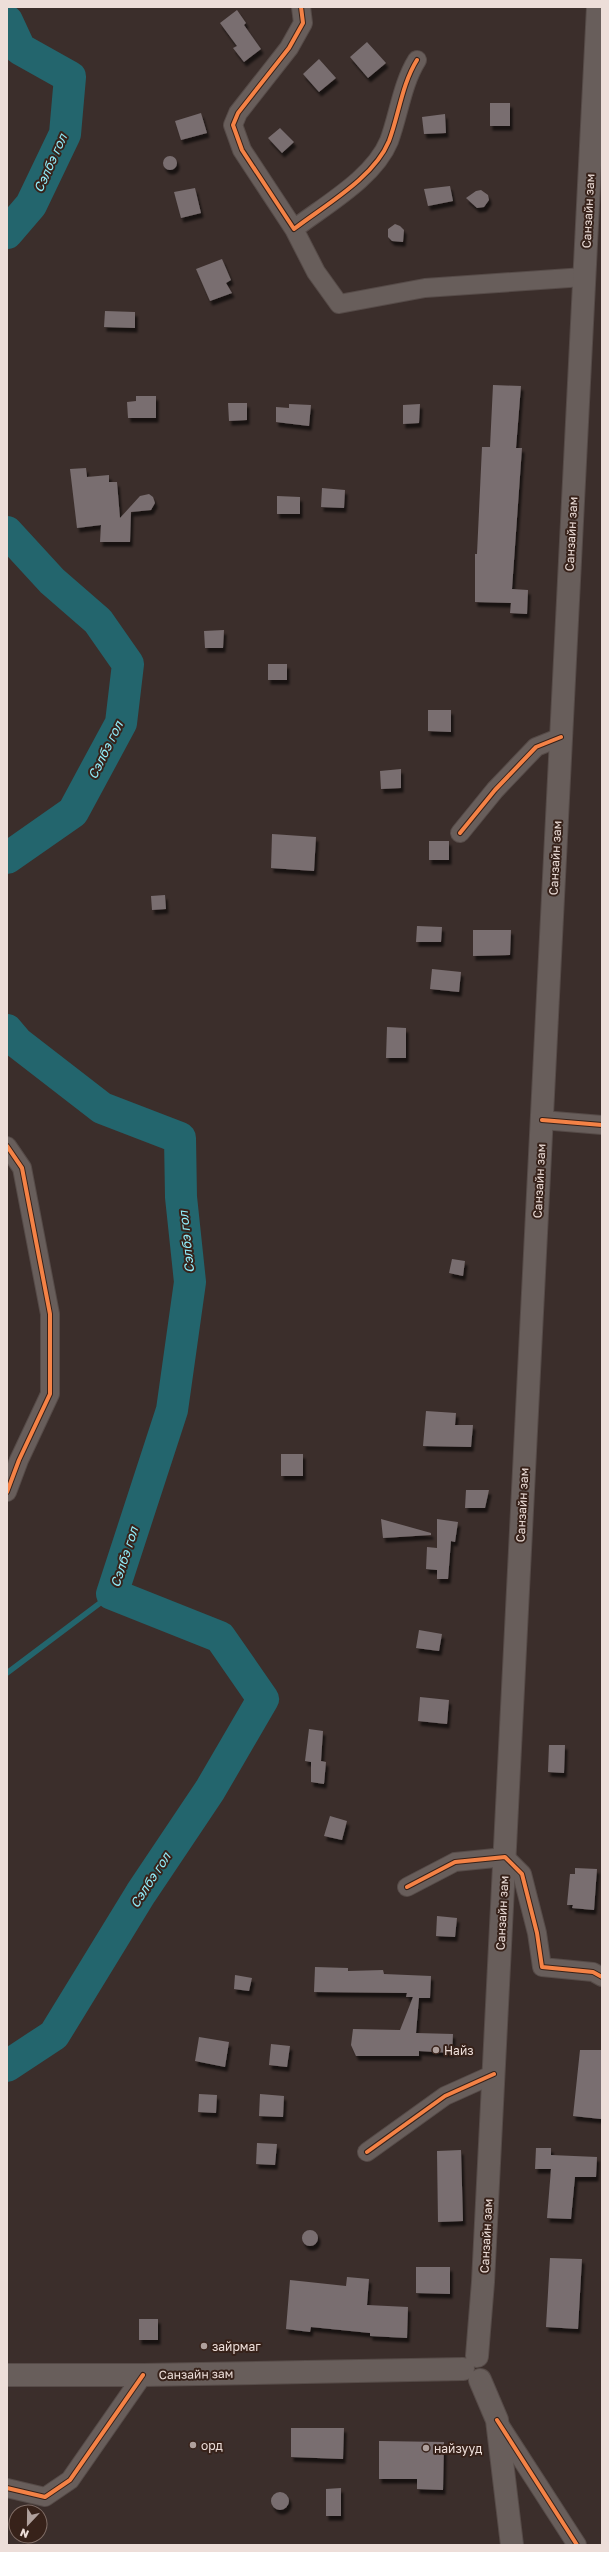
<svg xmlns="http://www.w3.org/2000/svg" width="609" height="2552" font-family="'Golos Text',sans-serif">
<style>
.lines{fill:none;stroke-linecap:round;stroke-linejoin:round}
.stream{stroke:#23656d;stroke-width:5.5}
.river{stroke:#23656d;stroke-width:32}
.building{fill:#796e70;filter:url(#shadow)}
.minor-casing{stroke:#564b48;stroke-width:20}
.secondary-casing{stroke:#564b48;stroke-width:24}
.minor{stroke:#685e5b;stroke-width:18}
.secondary{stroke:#685e5b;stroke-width:22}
.cycleway-casing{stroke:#37221a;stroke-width:6}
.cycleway{stroke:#f48246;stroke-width:4}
.poi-dot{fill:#afa09c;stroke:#37221a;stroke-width:1.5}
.labels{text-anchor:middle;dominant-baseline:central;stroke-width:4;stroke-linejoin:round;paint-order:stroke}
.street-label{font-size:12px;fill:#edded9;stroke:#37221a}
.poi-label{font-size:12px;fill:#edded9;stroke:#37221a;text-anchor:start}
.water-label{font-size:13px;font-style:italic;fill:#91edfa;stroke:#37221a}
</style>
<defs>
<filter id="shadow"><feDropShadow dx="2.5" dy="4.5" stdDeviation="1" flood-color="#0009"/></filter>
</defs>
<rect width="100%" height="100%" fill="#3b2e2b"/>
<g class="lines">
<path class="stream" d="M7,1673L112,1594"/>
<path class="river" d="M7,21L20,49L70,77L65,134L31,205L7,233
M7,532L52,581L98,621L128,664L121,723L73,812L7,858
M7,1030L18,1043L102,1108L180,1138L181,1197L190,1282L172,1410L112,1594L220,1637L263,1699L210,1790L141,1893L54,2035L7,2066"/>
</g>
<path class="building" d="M237,10L246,23L244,25L261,49L244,62L233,48L237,46L220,23Z
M367,42L386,63L368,78L350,57Z
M319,59L336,78L319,92L303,74Z
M490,103H510V126H490Z
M201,113L207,133L181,140L175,121Z
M445,114L446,133L424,134L422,117Z
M280,128L294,142L282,153L268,138Z
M163 163a7 7 0 1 1 14 0a7 7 0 1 1-14 0Z
M450,186L453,201L428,206L424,189Z
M195,188L201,213L181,218L174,192Z
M481,190L488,195L489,200L484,207L477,208L466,198L476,191Z
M395,224L400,226L404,230L403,242L392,241L388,237V229Z
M222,259L231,280L226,283L232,293L210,301L196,269Z
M105,311L135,312V328L104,327Z
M493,385L521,386L516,448H522L512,589L528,590L527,614L510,613L511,603L475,602V554H477L482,447H490Z
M136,396H156V418H128L127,402L136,401Z
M228,403H247V420L229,421Z
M289,404L311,405L309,426L276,422V407L289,408Z
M420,404L419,423L403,424V405Z
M86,468L87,477L109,475V482H117L120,518L140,496L149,494L153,497L155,503L151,510L131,512L130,542H100L101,525L77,528L70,469Z
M322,488L345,490L344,508L321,507Z
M277,496L300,497V514H277Z
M224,630L223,648H205L204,631Z
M268,664H287V680H268Z
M428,710H451V732L428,731Z
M401,769V788L381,789L380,771Z
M272,834L316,837L314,871L271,868Z
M429,841H449V860H429Z
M165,895L166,909L152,910L151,896Z
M417,926L442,927L441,942H416Z
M473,930H511L510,955L473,956Z
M432,969L461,972L459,992L430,989Z
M387,1027L406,1028V1058H386Z
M452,1259L465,1261L463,1276L449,1273Z
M426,1411L456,1413L455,1425H473L471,1447L423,1446Z
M281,1454H303V1476H281Z
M466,1490H489L485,1508H465Z
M381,1519L431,1533V1535L383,1538Z
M437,1519L458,1522L455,1542L451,1541L448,1579H437V1570L426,1569L427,1547L437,1548Z
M419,1630L442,1634L439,1651L416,1648Z
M420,1697L449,1700L447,1724L418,1721Z
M309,1729L323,1731L321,1761L326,1762L324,1784L311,1782V1762L305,1761Z
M549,1745H565L564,1773L548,1772Z
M330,1816L347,1821L342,1840L324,1836Z
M575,1868L597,1869L594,1910L572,1908L573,1905H567L570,1874H575Z
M437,1916L457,1918L455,1937L436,1936Z
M315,1967L348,1968V1971L383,1970L384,1974L431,1976L430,1998H419L416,2033L453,2034L452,2053L419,2051V2056H356L351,2045L353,2029L400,2030L413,1997H406L407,1993L314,1992Z
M235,1975L252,1978L249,1991L234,1989Z
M199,2037L229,2042L225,2067L195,2061Z
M271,2044L290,2046L287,2067L269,2065Z
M580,2050H602L601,2119L573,2116Z
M199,2094L217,2095L216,2113L198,2112Z
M260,2094L284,2096L283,2117L259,2116Z
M257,2143L277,2144L275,2165L256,2164Z
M536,2148H551V2155L597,2157L596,2177H575L571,2219L547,2218L551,2169H535Z
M461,2150L463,2221L438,2222L437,2151Z
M302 2238a8 8 0 1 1 16 0a8 8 0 1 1-16 0Z
M550,2258L582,2259L578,2329L546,2327Z
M416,2267H450V2294L416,2293Z
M347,2277L369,2279L367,2305L408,2307L407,2338L370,2336V2333L311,2327L310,2332L286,2329L290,2280L346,2286Z
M139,2319H158V2340H139Z
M291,2428H344L343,2459L291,2457Z
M379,2441L444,2442L443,2490L417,2489V2479H379Z
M341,2488V2516H326V2489Z
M271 2501a9 9 0 1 1 18 0a9 9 0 1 1-18 0Z"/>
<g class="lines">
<g class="minor-casing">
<path id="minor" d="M301,7L303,23L289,48L238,113L233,125L242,150L294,229C325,205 374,178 389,141C399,114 402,84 417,60
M294,229L316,272L339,304L425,288L584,277
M460,833L495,790L536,747L561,737
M542,1120L602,1125
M7,1146L22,1168L50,1314V1394L19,1460L7,1492
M407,1887L455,1862L505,1857L522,1874L537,1933L542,1967L593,1972L602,1977
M367,2152L445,2096L494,2074
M497,2421L577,2545
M7,2488L45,2497L70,2480L143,2375"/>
</g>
<g class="secondary-casing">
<path id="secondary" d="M477,2356L483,2282L598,7
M7,2375H143L463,2369
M480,2380L497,2420L512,2545"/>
</g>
<use href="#minor" class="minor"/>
<use href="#secondary" class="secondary"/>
<g class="cycleway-casing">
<path id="cycleway" d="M301,7L303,23L289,48L238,113L233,125L242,150L294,229C325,205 374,178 389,141C399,114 402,84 417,60
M460,833L495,790L536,747L561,737
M542,1120L602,1125
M7,1146L22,1168L50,1314V1394L19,1460L7,1492
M407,1887L455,1862L505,1857L522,1874L537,1933L542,1967L593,1972L602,1977
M367,2152L445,2096L494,2074
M497,2420L577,2545
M7,2488L45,2497L70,2480L143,2375"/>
</g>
<use href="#cycleway" class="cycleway"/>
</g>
<g class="poi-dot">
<circle cx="436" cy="2050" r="4"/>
<circle cx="204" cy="2346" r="4"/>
<circle cx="193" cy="2445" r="4"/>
<circle cx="426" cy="2448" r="4"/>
</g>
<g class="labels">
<g class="street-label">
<text transform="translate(588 211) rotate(-87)">Санзайн зам</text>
<text transform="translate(571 534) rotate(-87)">Санзайн зам</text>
<text transform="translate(555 858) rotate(-87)">Санзайн зам</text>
<text transform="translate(539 1181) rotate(-87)">Санзайн зам</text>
<text transform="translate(522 1505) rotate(-87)">Санзайн зам</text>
<text transform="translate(502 1913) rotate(-87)">Санзайн зам</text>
<text transform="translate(486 2236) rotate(-87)">Санзайн зам</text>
<text transform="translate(196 2374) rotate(-1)">Санзайн зам</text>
</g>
<g class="poi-label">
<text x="444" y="2050">Найз</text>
<text x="212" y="2346">зайрмаг</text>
<text x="201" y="2445">орд</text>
<text x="434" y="2448">найзууд</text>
</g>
<g class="water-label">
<text transform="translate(50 163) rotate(-66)">Сэлбэ гол</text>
<text transform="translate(105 750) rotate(-64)">Сэлбэ гол</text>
<text transform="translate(186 1242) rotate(-96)">Сэлбэ гол</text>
<text transform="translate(124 1557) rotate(-72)">Сэлбэ гол</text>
<text transform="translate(150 1880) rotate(-57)">Сэлбэ гол</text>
</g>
</g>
<rect width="609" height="2552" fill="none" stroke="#edded9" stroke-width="16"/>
<g transform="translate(28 2524) rotate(202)"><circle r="19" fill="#37221a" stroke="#806d66"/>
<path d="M0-3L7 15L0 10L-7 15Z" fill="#afa09c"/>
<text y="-6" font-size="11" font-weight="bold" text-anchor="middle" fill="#edded9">N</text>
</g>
</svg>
